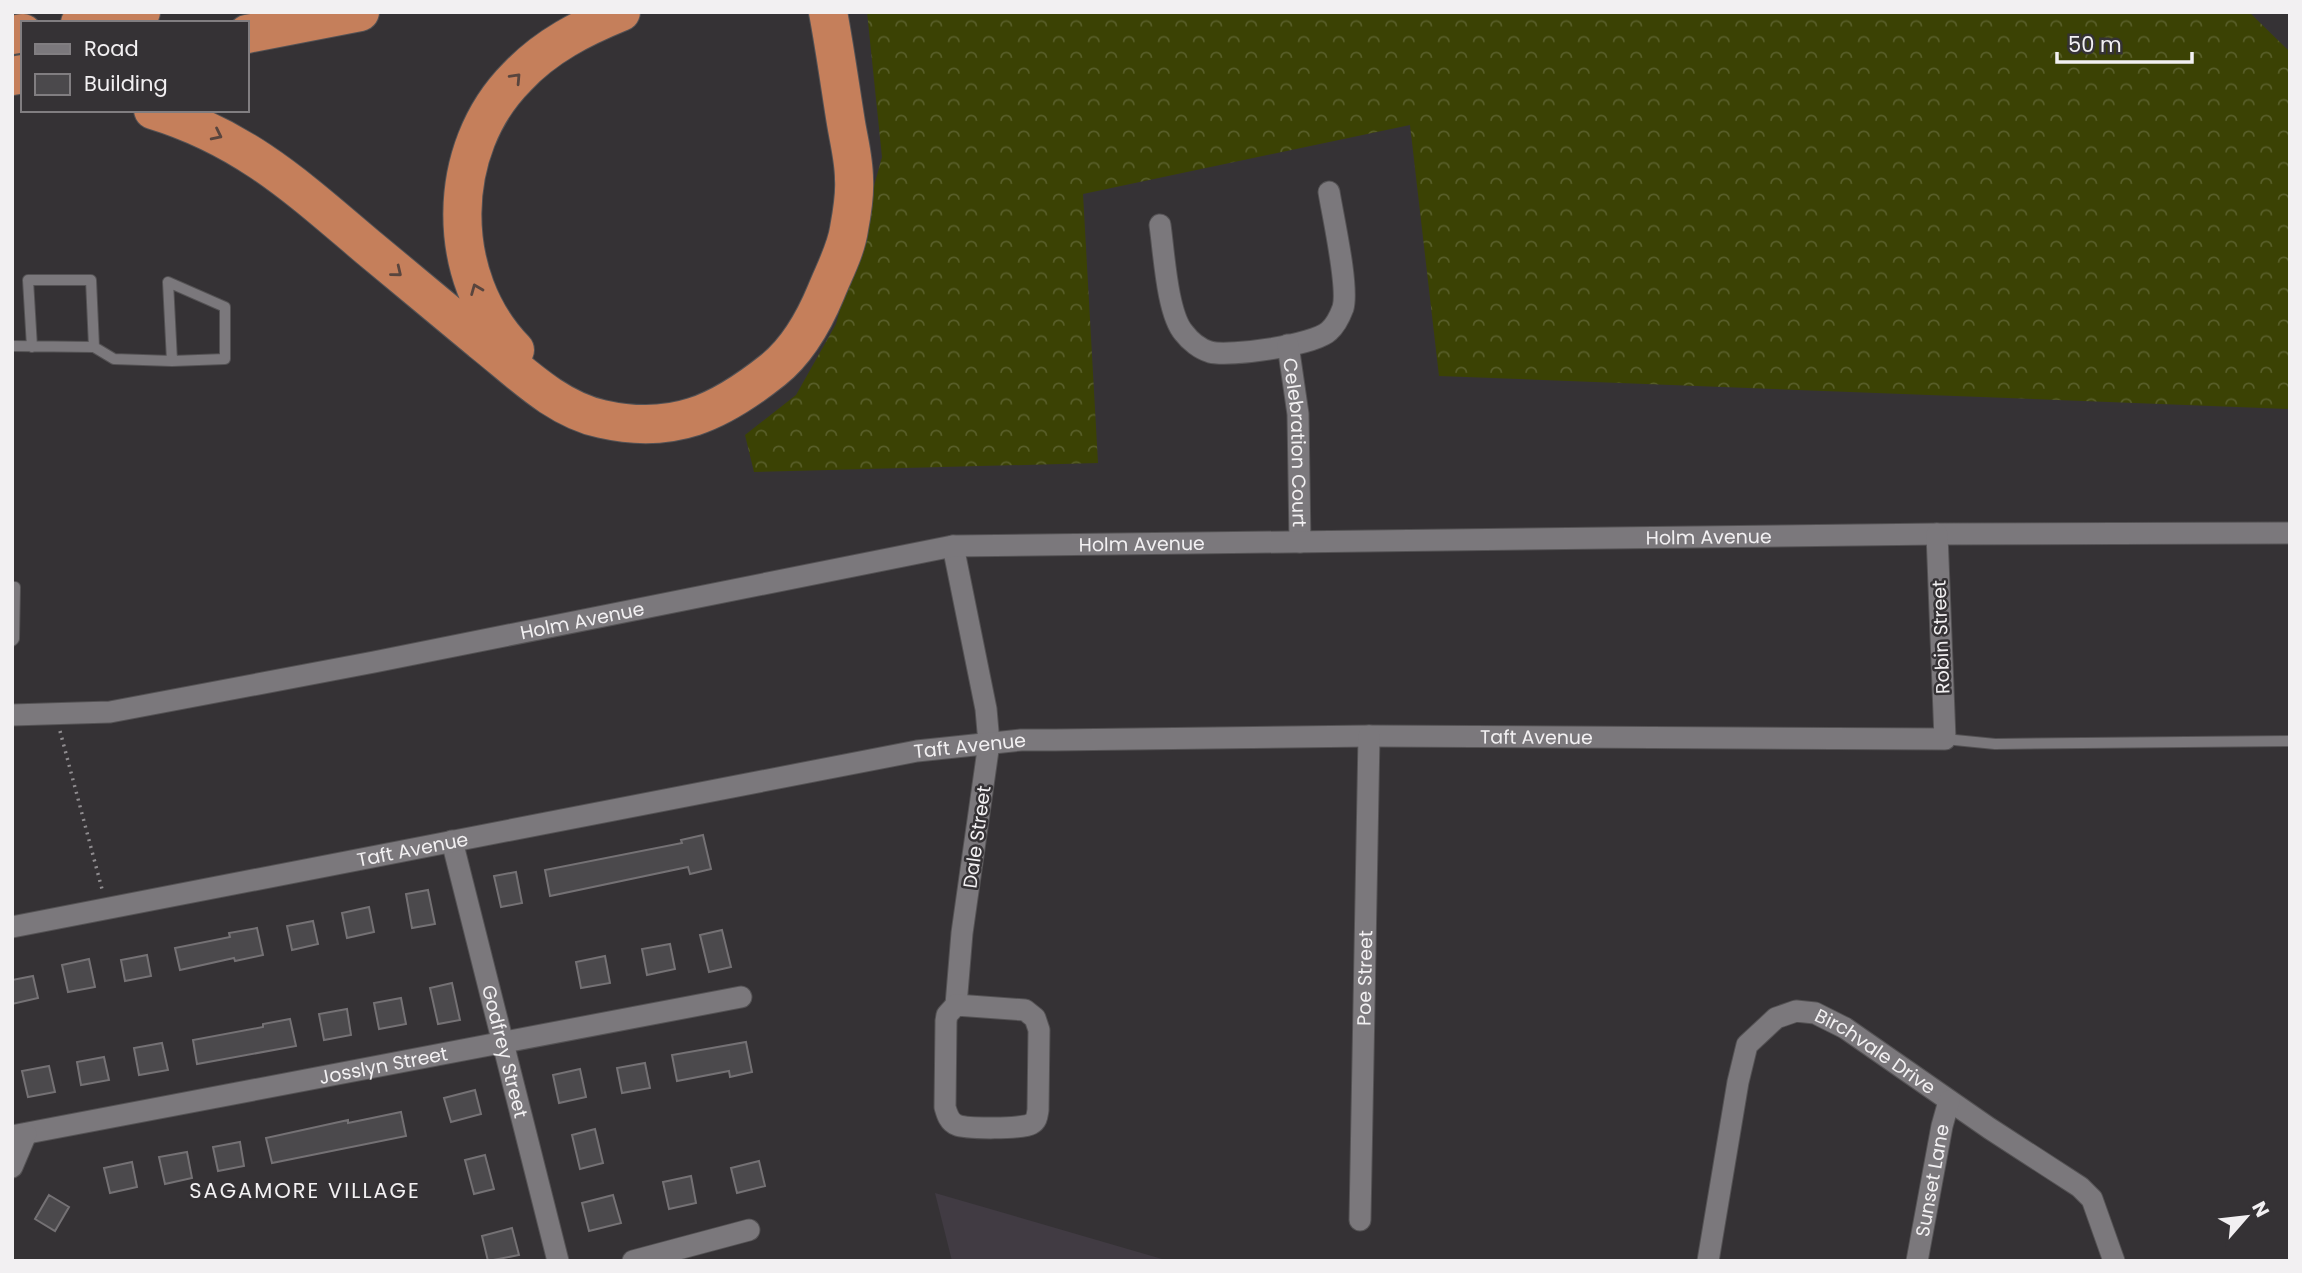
<svg xmlns="http://www.w3.org/2000/svg" width="2302" height="1273" font-family="Poppins,sans-serif">
<style>
.built{fill:#413b43}
.forest{fill:url(#forest-crowns)}
.building{fill:#4b494c;stroke:#747174;stroke-width:2}
.lines{fill:none;stroke-linecap:round;stroke-linejoin:round}
.service-casing{stroke:#545254;stroke-width:12}
.minor-casing{stroke:#545254;stroke-width:23}
.motorway-casing{stroke:#545254;stroke-width:40}
.path{stroke:#8f8c8f;stroke-width:3.5;stroke-dasharray:2 5;stroke-linecap:butt}
.service{stroke:#7b787c;stroke-width:10}
.minor{stroke:#7b787c;stroke-width:21}
.motorway{stroke:#c57f5b;stroke-width:38}
.oneway{stroke:#59453e}
.labels{text-anchor:middle;dominant-baseline:central;stroke-width:5;stroke-linejoin:round;paint-order:stroke}
.street-label{font-size:19px;fill:#f2f0f2;stroke:#353235}
.neighbourhood-label{font-size:21px;letter-spacing:2px;fill:#f2f0f2;stroke:#353235}
</style>
<defs>
<pattern id="forest-crowns" width="20" height="18" patternUnits="userSpaceOnUse" patternTransform="scale(1.75)"><rect width="20" height="18" fill="#3b4204"/><path d="M2 6a3 3 0 1 1 6 0M12 15a3 3 0 1 1 6 0" fill="none" stroke="#585e29"/></pattern>
</defs>
<rect width="100%" height="100%" fill="#353235"/>
<path class="built" d="M935,1193L1169,1261H952Z"/>
<path class="forest" d="M867,12H2249L2290,52V409L1439,376L1410,125L1083,194L1098,463L754,472L745,435L796,395L836,324L882,157Z"/>
<path class="building" d="M703,835L711,869L690,874L688,867L550,896L545,870L682,843L681,840Z
M516,872L522,903L501,907L494,876Z
M428,890L435,924L412,928L406,894Z
M369,907L374,932L347,938L342,913Z
M313,921L318,944L292,950L287,926Z
M257,928L263,955L235,961L234,958L180,970L175,948L230,937L229,933Z
M722,930L731,967L709,972L700,935Z
M670,944L675,969L647,975L642,949Z
M147,955L151,976L125,981L121,960Z
M605,956L610,983L581,988L576,962Z
M89,959L95,987L68,992L62,965Z
M33,976L38,998L12,1004V980Z
M452,983L460,1020L438,1024L430,988Z
M401,998L406,1024L379,1029L374,1003Z
M347,1009L351,1035L324,1040L319,1014Z
M290,1019L296,1046L197,1064L193,1040L263,1027V1024Z
M746,1042L752,1072L730,1077L729,1071L677,1081L672,1055Z
M162,1043L168,1070L139,1075L134,1048Z
M104,1057L109,1080L81,1085L77,1062Z
M645,1063L650,1088L622,1093L617,1068Z
M49,1066L55,1092L28,1097L22,1071Z
M580,1069L586,1097L559,1103L553,1075Z
M475,1090L481,1114L451,1122L444,1098Z
M401,1112L406,1136L272,1163L266,1138L348,1120V1123Z
M595,1129L603,1163L580,1169L572,1135Z
M240,1142L244,1166L218,1171L213,1147Z
M187,1152L192,1178L165,1184L159,1157Z
M485,1155L494,1189L474,1194L465,1160Z
M759,1161L765,1186L737,1193L731,1168Z
M132,1162L137,1187L110,1193L104,1168Z
M691,1176L696,1203L669,1209L663,1182Z
M49,1195L69,1207L55,1231L35,1219Z
M613,1195L621,1223L589,1231L582,1203Z
M512,1228L519,1255L488,1261L482,1236Z"/>
<g class="lines">
<g class="service-casing">
<path id="service" d="M12,346L94,347L91,280H28L32,347
M94,347L114,359L172,361L225,359V307L168,282L172,361
M12,587H15L14,639L12,641
M1945,739L1995,744L2290,741"/>
</g>
<g class="minor-casing">
<g id="minor">
<path d="M1160,225C1164,252 1167,314 1184,333C1190,341 1200,349 1210,352C1230,357 1315,345 1329,331C1336,325 1340,316 1343,308C1349,287 1333,217 1329,192"/>
<path id="s1" d="M1288,345L1298,414L1300,542"/>
<path d="M953,546L986,709L989,743L962,933L956,1005"/>
<path id="s2" d="M12,715L110,712L374,662L953,546L1937,534L2290,533"/>
<path id="s3" d="M452,841L558,1261"/>
<path id="s4" d="M12,927L917,751L1021,740H1055L1369,736L1945,739L1937,534"/>
<path d="M956,1005L1025,1010L1035,1018L1039,1030L1038,1110C1037,1116 1037,1121 1031,1124C1023,1129 966,1129 957,1125C949,1122 947,1114 945,1107L946,1021L947,1015Z"/>
<path id="s5" d="M12,1136L741,997"/>
<path d="M12,1167L26,1134"/>
<path id="s6" d="M1360,1220L1369,736"/>
<path d="M633,1261L749,1230"/>
<path id="s7" d="M1708,1261L1738,1082L1747,1045L1776,1018L1796,1011L1815,1013L1845,1028L1989,1128L2080,1187L2092,1199L2114,1261"/>
<path id="s8" d="M1917,1261L1942,1126L1949,1101"/>
</g>
</g>
<g class="motorway-casing">
<path id="motorway" d="M80,23L141,12
M247,34L360,12
M12,35L23,33
M12,76L23,74
M153,110C245,138 298,188 369,248C406,279 444,310 481,341C518,370 555,409 602,419C673,435 719,413 773,370C798,350 814,321 826,292C834,272 846,250 849,229C852,213 855,194 854,179C854,160 849,141 846,123C840,86 835,49 828,12
M515,350C444,277 445,149 517,77C546,46 582,28 621,12"/>
</g>
<path class="path" d="M60,731L102,889"/>
<use href="#service" class="service"/>
<use href="#minor" class="minor"/>
<use href="#motorway" class="motorway"/>
</g>
<defs><path id="oneway-chevron" d="M-2-3.5L2.5 0L-2 3.5" fill="none" stroke-width="1.6" stroke-linecap="round" stroke-linejoin="round" transform="scale(1.75)"/></defs>
<g class="oneway">
<use href="#oneway-chevron" transform="translate(516 78) rotate(-47)"/>
<use href="#oneway-chevron" transform="translate(217 135) rotate(26)"/>
<use href="#oneway-chevron" transform="translate(397 272) rotate(39)"/>
<use href="#oneway-chevron" transform="translate(476 289) rotate(-112)"/>
</g>
<g class="labels">
<g class="street-label">
<text stroke="none"><textPath href="#s1" startOffset="98">Celebration Court</textPath></text>
<text stroke="none"><textPath href="#s2" startOffset="1713">Holm Avenue</textPath></text>
<text stroke="none"><textPath href="#s2" startOffset="1146">Holm Avenue</textPath></text>
<text stroke="none"><textPath href="#s2" startOffset="579">Holm Avenue</textPath></text>
<text transform="translate(1941 637) rotate(-92)">Robin Street</text>
<text stroke="none"><textPath href="#s4" startOffset="1542">Taft Avenue</textPath></text>
<text stroke="none"><textPath href="#s4" startOffset="975">Taft Avenue</textPath></text>
<text transform="translate(977 837) rotate(-82)">Dale Street</text>
<text stroke="none"><textPath href="#s4" startOffset="408">Taft Avenue</textPath></text>
<text stroke="none"><textPath href="#s6" startOffset="242">Poe Street</textPath></text>
<text stroke="none"><textPath href="#s3" startOffset="217">Godfrey Street</textPath></text>
<text stroke="none"><textPath href="#s7" startOffset="371">Birchvale Drive</textPath></text>
<text stroke="none"><textPath href="#s5" startOffset="378">Josslyn Street</textPath></text>
<text stroke="none"><textPath href="#s8" startOffset="82">Sunset Lane</textPath></text>
</g>
<g class="neighbourhood-label">
<text x="305" y="1190">SAGAMORE VILLAGE</text>
</g>
</g>
<rect width="2302" height="1273" fill="none" stroke="#f2f0f2" stroke-width="28"/>
<rect x="21" y="21" width="228" height="91" fill="#353235" stroke="#817e81" stroke-width="2"/>
<rect x="35" y="44" width="35" height="10" fill="#7b787c" stroke="#817e81" stroke-width="2"/>
<text x="84" y="56" font-size="21" fill="#f2f0f2">Road</text>
<rect x="35" y="74" width="35" height="21" fill="#4b494c" stroke="#817e81" stroke-width="2"/>
<text x="84" y="91" font-size="21" fill="#f2f0f2">Building</text>
<g transform="translate(2246 1217) rotate(62)" stroke="#353235" stroke-width="5" paint-order="stroke">
<path d="M0-5L12 26L0 18L-12 26Z" fill="#f2f0f2"/>
<text y="-10" font-size="19" font-weight="bold" text-anchor="middle" fill="#f2f0f2">N</text>
</g>
<path d="M2057 52v10h135v-10" fill="none" stroke="#f2f0f2" stroke-width="3.5"/>
<text x="2068" y="52" font-size="21" fill="#f2f0f2" stroke="#353235" stroke-width="5" paint-order="stroke">50 m</text>
</svg>
